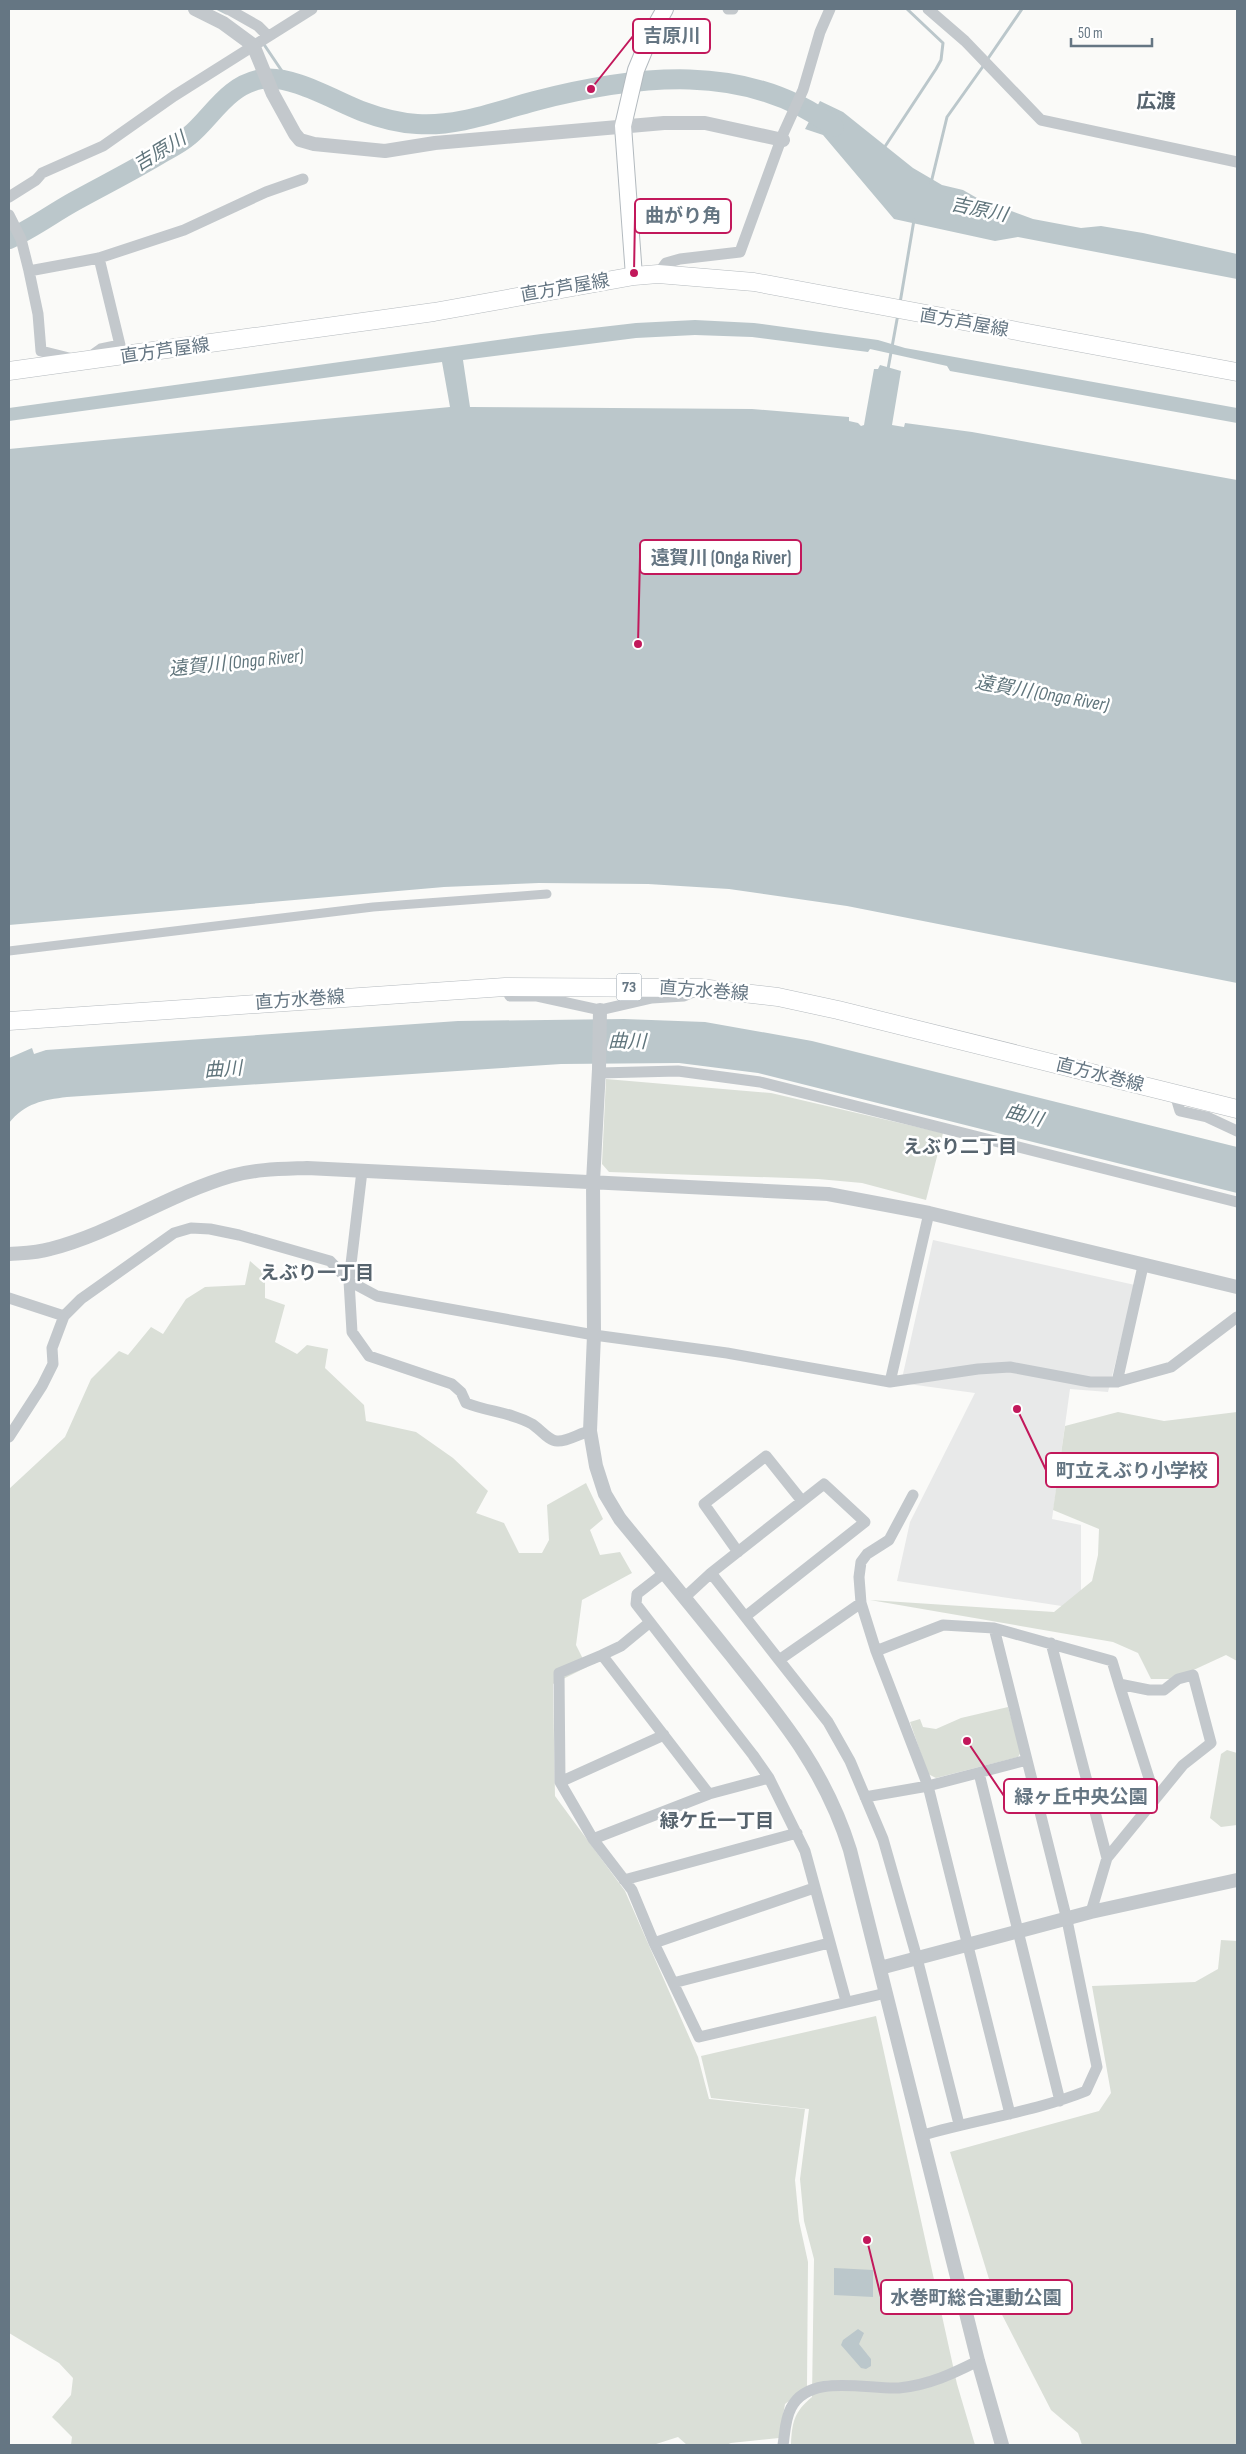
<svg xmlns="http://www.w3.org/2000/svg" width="1246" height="2454" font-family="'Sofia Sans Condensed','Noto Sans JP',sans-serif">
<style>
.built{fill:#e8e9e9}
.green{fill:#dadfd7}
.water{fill:#bbc7cb}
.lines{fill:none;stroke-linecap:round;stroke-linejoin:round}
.stream{stroke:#bbc7cb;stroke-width:3}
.river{stroke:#bbc7cb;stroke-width:20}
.secondary-casing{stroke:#b3babf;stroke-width:18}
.primary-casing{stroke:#b5babe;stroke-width:19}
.pedestrian{stroke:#c3c8cc;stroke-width:9}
.minor{stroke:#c3c8cc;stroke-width:11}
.tertiary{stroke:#c3c8cc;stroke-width:14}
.secondary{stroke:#fff;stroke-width:16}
.primary{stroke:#fff;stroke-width:18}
.labels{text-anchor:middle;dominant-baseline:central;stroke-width:5;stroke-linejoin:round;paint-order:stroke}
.shield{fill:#fff;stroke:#939fa8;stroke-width:1}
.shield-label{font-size:16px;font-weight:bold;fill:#657683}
.street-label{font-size:18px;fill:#657683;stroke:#fff}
.water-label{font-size:19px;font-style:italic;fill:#60757c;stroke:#fff}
.neighbourhood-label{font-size:19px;font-weight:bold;fill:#57646e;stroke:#fff}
.quarter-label{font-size:20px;font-weight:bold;fill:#57646e;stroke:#fff}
.leader{fill:none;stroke:#c2185b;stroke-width:2}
.callout-dot{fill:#c2185b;stroke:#fff;stroke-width:2}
.callout{fill:#fff;stroke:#c2185b;stroke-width:2}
.callout-label{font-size:19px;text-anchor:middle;font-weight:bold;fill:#657683}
</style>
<rect width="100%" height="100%" fill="#fafaf8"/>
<path class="built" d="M933,1240L1135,1285L1108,1392L1070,1389L1052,1519L1081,1525V1609L897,1581L910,1522L975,1393L901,1383Z"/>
<path class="green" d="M606,1079L771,1093L943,1133L926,1200L862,1183L818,1179L609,1172L602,1164Z
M250,1261L265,1274V1298L285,1305L275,1342L297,1354L307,1345L328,1349L325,1368L364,1405L366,1421L416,1432L453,1458L488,1491L476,1513L504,1523L519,1553H542L549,1540L547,1505L586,1483L603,1519L590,1530L600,1555L620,1552L632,1573L582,1600L576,1645L587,1667L553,1684L555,1796L625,1891L698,2057L709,2099L805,2109L795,2180L799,2221L808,2262L807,2387L785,2404L779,2438L731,2443L726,2445H687L678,2437L653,2445H71L72,2437L52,2417L71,2395L73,2378L59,2363L9,2333V1489L65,1437L91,1379L119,1351L128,1355L151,1327L163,1334L186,1299L205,1287L245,1285Z
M1118,1412L1164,1421L1237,1412V1661L1226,1655L1174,1679H1151L1138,1653L1113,1642L870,1600L1054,1612L1092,1581L1098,1555L1099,1529L1053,1510L1065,1426Z
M1008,1707L1021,1752L1018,1757L936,1778L928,1774L910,1722L920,1719L923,1727L936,1729L961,1718Z
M1227,1750L1237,1753V1825L1221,1827L1210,1818L1221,1754Z
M1221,1940L1237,1941V2445H1082L1078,2433L1051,2410L997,2305L950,2152L1099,2111L1111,2093L1092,1986L1195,1982L1218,1969Z
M876,2016L957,2384L975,2445H791C792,2422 794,2412 812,2397L814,2259L804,2221L800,2179L809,2109L711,2098L701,2056Z"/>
<path class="water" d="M820,101L843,112L913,168L942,185L963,190L977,198L1033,219L1081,228L1101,226L1143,233L1237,254V279L1018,237L995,241L894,219L823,135L805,129Z
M695,320L754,323L878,340L905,348L1237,408V423L950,371L947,366L870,349L868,352L752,337L695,335L636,338L463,360L470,407L752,409L849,417V421L858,423L861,426L864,425L865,419L874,369H878L880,365L901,371L892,425L904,427L905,423L972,432L1237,480V983L847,906L729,889L648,884L539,883L444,887L9,925V449L450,407L442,362L9,421V408L541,334L636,323Z
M624,1019L705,1022L812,1041L1237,1147V1193L758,1073L679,1063L561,1064L67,1097C43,1100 25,1103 9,1123V1058L32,1048L34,1054L46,1050L458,1021Z
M834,2268L873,2270V2297L834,2295Z
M858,2329L864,2333L859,2344L871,2359V2366L866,2369L861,2368L841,2345L843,2340Z"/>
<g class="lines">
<path class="stream" d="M218,9L226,13
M263,43L290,83
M987,60L1022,9
M884,148L936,69L941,60L943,43L907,9
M931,183L947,117L984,65
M900,303L914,220
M888,369L898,314"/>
<path class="river" d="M9,239C32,229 53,213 75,201C104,185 134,170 162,153C171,148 181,143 189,136C213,116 227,85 262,79C291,74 337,102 364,112C380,118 400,123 417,124C457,127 497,111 535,101C636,75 746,61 834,127"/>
<g class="secondary-casing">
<path id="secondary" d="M634,276L623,126L636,70L651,34L665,9"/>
</g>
<g class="primary-casing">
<path id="primary" d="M9,371L434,312L634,276L658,274L754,282L1237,372
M9,1021L505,987L700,988L778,997L838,1010L1237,1109"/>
</g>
<path class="pedestrian" d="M9,951L373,907L547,894"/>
<path class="minor" d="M228,9L258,26L268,36
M728,9H733
M928,9L965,41L1041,120L1237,162
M9,197L36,180L42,173L103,146L174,96L312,9
M9,215L21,239L29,271L99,258L184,230L266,192L303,179
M29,271L38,314L41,351L73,359
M658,274L666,263L680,259L740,252L783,134L803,90L820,32L830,9
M87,359L101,349L120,345L99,258
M505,987L510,996H536L600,1010L652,998L684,996L691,993
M599,1073L678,1071L760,1082L1237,1202
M1175,1094L1180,1111L1207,1117L1237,1131
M362,1171L349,1281L352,1332L369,1356L452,1384L461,1392L466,1403C488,1412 511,1412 532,1424C540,1429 549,1441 557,1441C567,1442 580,1433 590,1431
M9,1298L64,1316
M890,1382L929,1213
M1117,1382L1143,1266
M9,1437L42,1386L53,1364L52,1348L64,1316L81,1299L174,1233L191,1228L210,1229L239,1235L330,1261L349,1281L377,1296L594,1335L727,1353L890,1382L978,1369L1010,1367L1090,1382H1117L1171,1367L1237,1317
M913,1495L889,1540L867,1554L861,1562L859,1577L861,1603L876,1651L928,1786L1010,2114
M738,1552L704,1504L766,1456L802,1501
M664,1573L637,1594L636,1604L753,1755L769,1778L805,1851L846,2001
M711,1573L779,1660
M684,1598L711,1573L824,1484L865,1522L746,1616
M861,1603L779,1660L828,1722L850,1761L883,1839L917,1958L959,2124
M1051,1643L1107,1858
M876,1651L943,1625L994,1628L1112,1661L1119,1684L1149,1690H1164L1178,1679L1193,1675L1211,1743L1183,1765L1107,1858L1091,1912
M602,1655L621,1646L649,1623
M1119,1684L1155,1797
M979,1773L1060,2101
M560,1782L664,1735
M709,1794L602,1655L559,1673L560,1782L593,1839L632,1890L654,1943L699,2037L886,1993
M865,1797L928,1786L1027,1760
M593,1839L709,1794L769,1778
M624,1880L797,1833
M654,1943L814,1888
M673,1983L829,1943
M923,2135C977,2119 1034,2112 1086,2091L1097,2067L1067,1920L994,1628
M783,2445C785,2433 785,2419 791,2408C809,2372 868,2390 899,2388C929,2385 952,2374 978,2361"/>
<path class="tertiary" d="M195,9L223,23L253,45L273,94L295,134L300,140L314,144L385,151L435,143L664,123H705L783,140
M600,1010L599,1069L593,1182L594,1335L590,1431L596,1466L605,1494L620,1519C657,1564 694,1609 730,1654C782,1719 825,1770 850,1850L978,2361L1002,2445
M9,1254C23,1253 37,1253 50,1249C113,1233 169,1194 231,1176C256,1169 281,1169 307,1168L828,1194L929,1213L1237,1287
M880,1968L1091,1912L1237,1880"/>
<use href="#secondary" class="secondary"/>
<use href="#primary" class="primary"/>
</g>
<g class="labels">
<rect class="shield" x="616.5" y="973.5" width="25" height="27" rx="4"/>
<g class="shield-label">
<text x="629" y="987">73</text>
</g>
<g class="street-label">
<text transform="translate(565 288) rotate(-10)">直方芦屋線</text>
<text transform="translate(964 323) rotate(10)">直方芦屋線</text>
<text transform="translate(165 351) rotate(-8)">直方芦屋線</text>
<text transform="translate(704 991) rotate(4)">直方水巻線</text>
<text transform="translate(300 1000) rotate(-4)">直方水巻線</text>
<text transform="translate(1100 1075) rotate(14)">直方水巻線</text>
</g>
<g class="water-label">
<text transform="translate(160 152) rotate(-31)">吉原川</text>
<text transform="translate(979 210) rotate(12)">吉原川</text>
<text transform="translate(236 663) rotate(-6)">遠賀川 (Onga River)</text>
<text transform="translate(1042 694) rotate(10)">遠賀川 (Onga River)</text>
<text transform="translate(627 1042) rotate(1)">曲川</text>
<text transform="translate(223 1070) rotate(-4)">曲川</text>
<text transform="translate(1024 1116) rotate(15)">曲川</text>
</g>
<g class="neighbourhood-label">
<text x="960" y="1147">えぶり二丁目</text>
<text x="317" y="1273">えぶり一丁目</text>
<text x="717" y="1821">緑ケ丘一丁目</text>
</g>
<g class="quarter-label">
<text x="1156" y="102">広渡</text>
</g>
</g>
<path class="leader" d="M591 89L633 36M634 273L635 216M638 644L640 557M1017 1409L1046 1470M967 1741L1004 1796M867 2240L881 2297"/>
<g class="callout-dot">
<circle cx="591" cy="89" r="5"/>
<circle cx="634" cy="273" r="5"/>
<circle cx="638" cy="644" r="5"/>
<circle cx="1017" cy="1409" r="5"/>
<circle cx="967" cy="1741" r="5"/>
<circle cx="867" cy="2240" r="5"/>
</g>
<g class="callout">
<rect x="633" y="19" width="77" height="34" rx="5"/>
<rect x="635" y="199" width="96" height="34" rx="5"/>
<rect x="640" y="540" width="161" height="34" rx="5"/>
<rect x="1046" y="1453" width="172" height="34" rx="5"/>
<rect x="1004" y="1779" width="153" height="34" rx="5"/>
<rect x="881" y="2280" width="191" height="34" rx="5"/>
</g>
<g class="callout-label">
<text x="672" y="42">吉原川</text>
<text x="683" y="222">曲がり角</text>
<text x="721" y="564">遠賀川 (Onga River)</text>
<text x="1132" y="1477">町立えぶり小学校</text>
<text x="1081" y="1803">緑ヶ丘中央公園</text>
<text x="976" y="2304">水巻町総合運動公園</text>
</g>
<rect width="1246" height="2454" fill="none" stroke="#657683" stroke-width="20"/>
<path d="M1071 38v8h81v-8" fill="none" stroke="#657683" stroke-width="2.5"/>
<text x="1078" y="38" font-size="15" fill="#657683" stroke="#ffffff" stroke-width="4" paint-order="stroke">50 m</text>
</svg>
